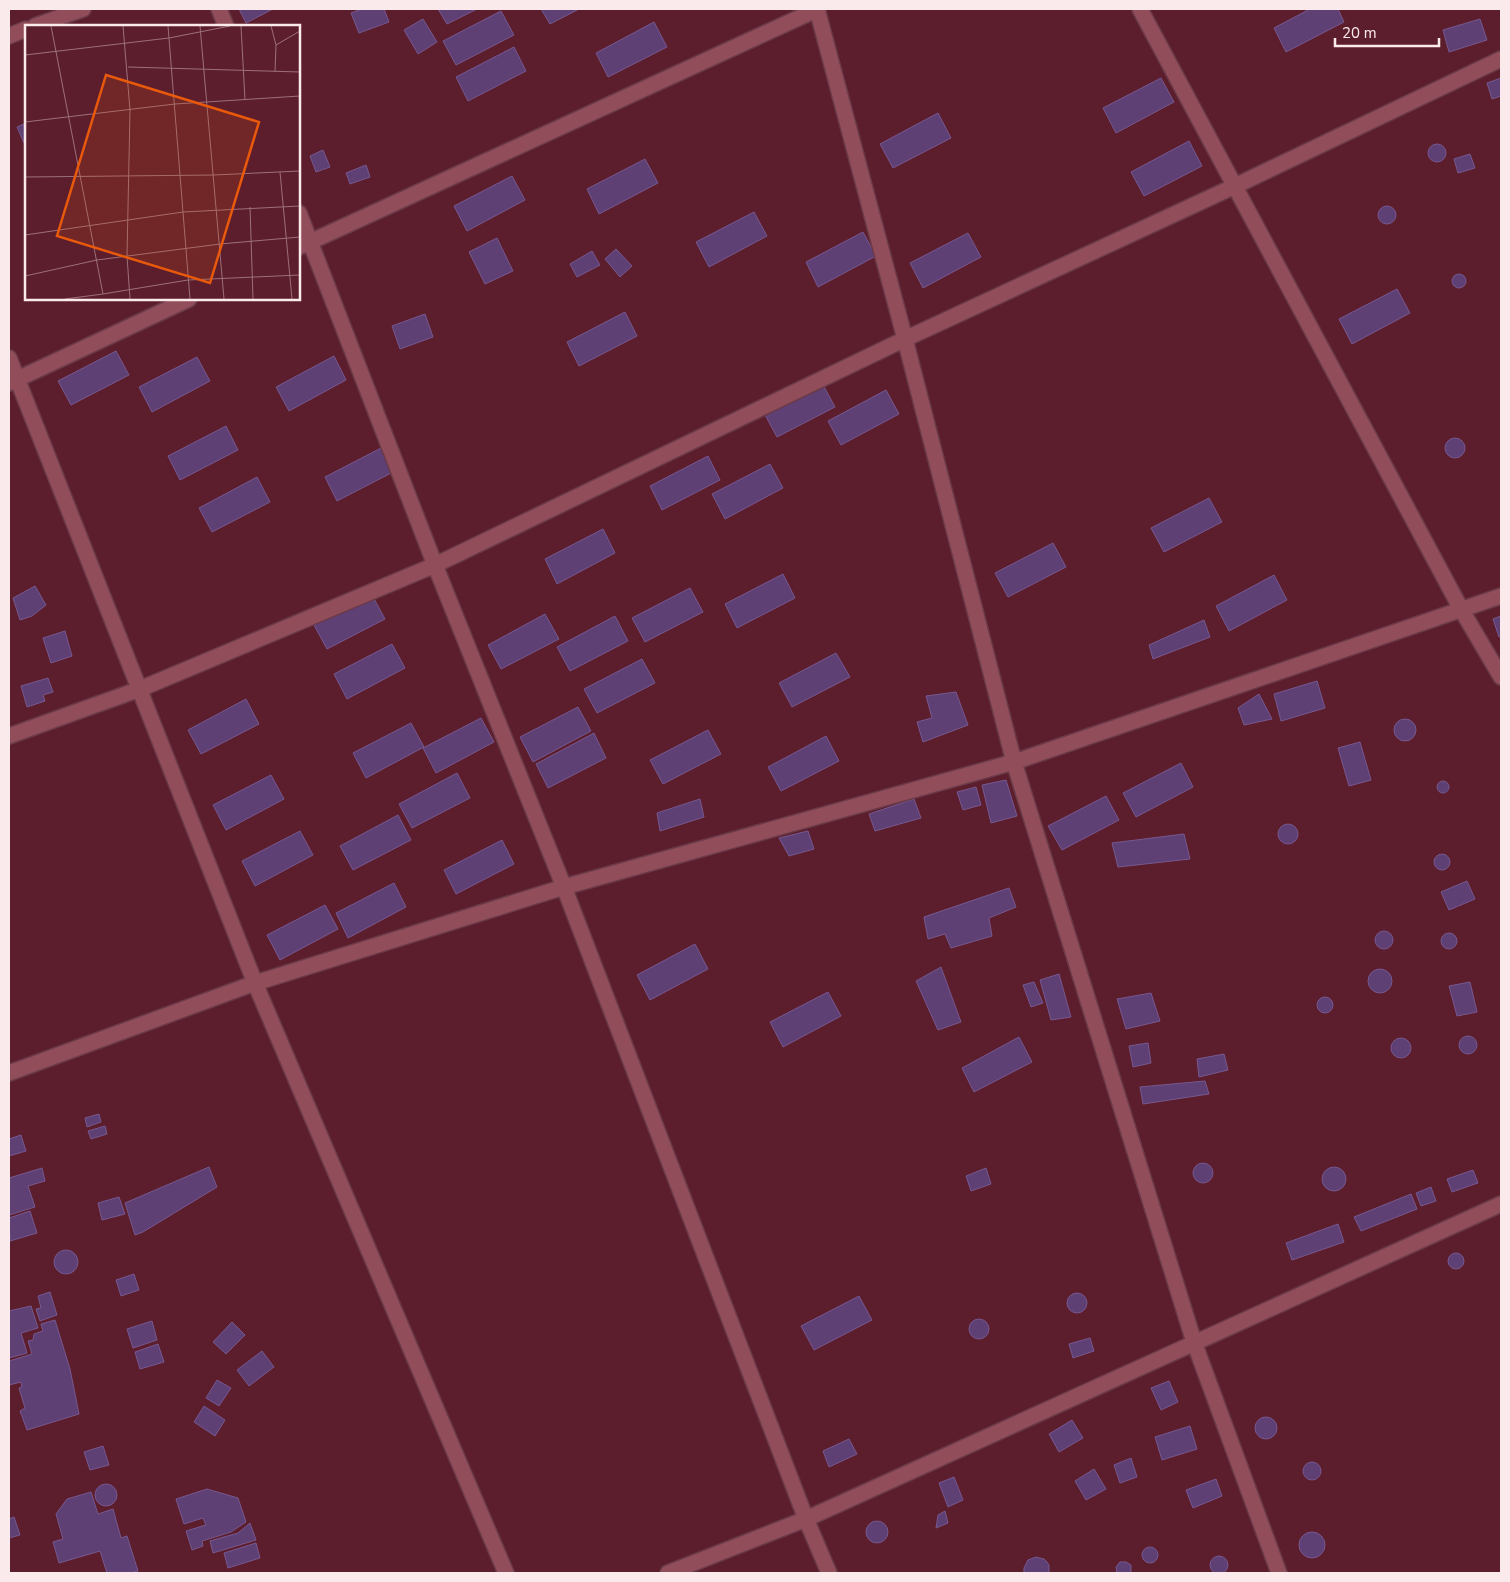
<svg xmlns="http://www.w3.org/2000/svg" width="1510" height="1582" font-family="'Nunito Sans',sans-serif">
<style>
.building{fill:#5e4075;stroke:#77588f}
.lines{fill:none;stroke-linecap:round;stroke-linejoin:round}
.street-casing{stroke:#6b3a49;stroke-width:18}
.street{stroke:#914e5a;stroke-width:15}
.inset-road{fill:none;stroke:#9c7079;stroke-width:1}
.view{fill:#e8590c;fill-opacity:0.15;stroke:#e8590c;stroke-width:2.5}
.inset-edge{fill:none;stroke:#fbeaec;stroke-width:2.5}
</style>
<rect width="100%" height="100%" fill="#5c1e2d"/>
<path class="building" d="M239,9H273L246,23Z
M362,9H384L389,22L359,33L351,13Z
M438,9H477L447,24Z
M541,9H579L550,24Z
M1310,9H1338L1344,22L1286,52L1274,28Z
M501,11L514,35L456,65L443,41Z
M423,19L437,42L418,54L404,30Z
M1480,19L1487,40L1449,52L1443,30Z
M654,22L667,47L608,77L596,53Z
M514,47L526,71L468,101L456,77Z
M1161,78L1174,102L1116,133L1103,108Z
M1501,78V96L1492,99L1487,83Z
M938,113L951,138L893,168L880,144Z
M26,123V142L24,143L17,127Z
M1189,141L1202,166L1144,196L1131,172Z
M1428 153a9 9 0 1 1 18 0a9 9 0 1 1-18 0Z
M323,150L330,167L316,172L310,156Z
M1470,154L1475,168L1458,173L1454,159Z
M645,159L658,183L599,214L587,189Z
M366,165L370,177L350,184L346,173Z
M512,176L525,200L467,231L454,206Z
M1378 215a9 9 0 1 1 18 0a9 9 0 1 1-18 0Z
M754,212L767,236L709,267L696,242Z
M863,232L876,256L818,287L806,262Z
M968,233L981,257L923,288L910,263Z
M497,238L513,271L485,284L469,252Z
M616,249L632,266L620,277L605,259Z
M592,251L600,265L577,277L570,264Z
M1452 281a7 7 0 1 1 14 0a7 7 0 1 1-14 0Z
M1397,289L1410,313L1352,344L1339,319Z
M625,312L637,336L579,366L567,342Z
M425,314L433,337L400,349L392,326Z
M116,351L129,375L71,405L58,381Z
M334,356L346,380L289,411L276,387Z
M197,357L210,381L152,412L139,387Z
M822,383L835,407L777,437L764,413Z
M886,390L899,414L841,445L828,421Z
M226,426L238,450L180,480L168,456Z
M1445 448a10 10 0 1 1 20 0a10 10 0 1 1-20 0Z
M383,447L395,471L337,501L325,477Z
M708,456L720,480L662,510L650,486Z
M770,464L783,488L725,519L712,494Z
M257,477L270,502L212,532L199,508Z
M1209,498L1222,522L1164,552L1151,528Z
M603,529L615,553L557,584L545,559Z
M1053,543L1066,567L1008,597L995,573Z
M783,574L795,598L737,628L725,604Z
M1274,575L1287,600L1229,631L1216,606Z
M35,586L46,605L32,616L20,620L13,598Z
M690,588L703,612L645,642L632,618Z
M372,595L385,619L327,649L314,625Z
M545,614L559,639L501,669L488,645Z
M615,616L628,641L570,671L557,647Z
M1501,616V636L1499,637L1493,619Z
M1204,620L1210,637L1153,659L1149,645Z
M65,631L72,656L51,663L43,638Z
M392,644L405,668L347,699L334,674Z
M836,653L850,677L792,707L779,683Z
M642,659L655,683L597,713L584,689Z
M48,678L53,692L43,695L45,701L27,707L21,686Z
M1317,681L1325,708L1281,721L1274,694Z
M956,692L968,725L923,742L917,722L932,718L926,696Z
M1259,694L1272,719L1244,725L1238,708Z
M246,699L259,724L201,754L188,730Z
M578,707L591,731L533,762L520,737Z
M481,718L494,742L436,773L423,748Z
M1394 730a11 11 0 1 1 22 0a11 11 0 1 1-22 0Z
M411,723L424,747L366,778L353,753Z
M708,730L721,754L663,784L650,760Z
M594,733L606,758L548,788L536,764Z
M826,736L839,761L781,791L768,767Z
M1360,742L1371,780L1349,786L1338,748Z
M1181,763L1193,787L1136,817L1123,793Z
M457,773L470,798L412,828L399,804Z
M271,775L284,799L226,830L213,805Z
M1006,780L1017,816L991,823L982,785Z
M1437 787a6 6 0 1 1 12 0a6 6 0 1 1-12 0Z
M976,787L981,805L963,810L957,792Z
M1106,796L1119,820L1062,850L1048,826Z
M700,799L704,817L660,831L657,813Z
M914,799L921,818L875,831L869,814Z
M398,815L411,840L353,870L340,846Z
M1278 834a10 10 0 1 1 20 0a10 10 0 1 1-20 0Z
M300,831L313,855L255,886L242,861Z
M808,831L814,849L789,856L779,838Z
M1184,834L1190,859L1118,867L1112,843Z
M502,840L514,864L456,894L444,870Z
M1434 862a8 8 0 1 1 16 0a8 8 0 1 1-16 0Z
M1467,881L1475,899L1449,910L1441,892Z
M394,883L406,907L348,938L336,913Z
M1009,888L1016,907L989,918L992,936L951,948L945,934L928,939L924,917Z
M325,905L338,929L280,960L267,935Z
M1375 940a9 9 0 1 1 18 0a9 9 0 1 1-18 0Z
M1441 941a8 8 0 1 1 16 0a8 8 0 1 1-16 0Z
M695,944L708,969L650,1000L637,975Z
M941,967L961,1022L938,1030L916,981Z
M1368 981a12 12 0 1 1 24 0a12 12 0 1 1-24 0Z
M1059,974L1071,1017L1051,1020L1040,980Z
M1034,982L1043,1003L1031,1007L1023,985Z
M1470,982L1477,1012L1457,1016L1449,986Z
M828,992L841,1016L783,1047L770,1022Z
M1151,993L1160,1021L1126,1029L1117,999Z
M1317 1005a8 8 0 1 1 16 0a8 8 0 1 1-16 0Z
M1459 1045a9 9 0 1 1 18 0a9 9 0 1 1-18 0Z
M1019,1037L1032,1062L974,1092L962,1068Z
M1391 1048a10 10 0 1 1 20 0a10 10 0 1 1-20 0Z
M1148,1043L1151,1063L1133,1067L1129,1046Z
M1224,1054L1228,1070L1199,1077L1197,1059Z
M1205,1081L1209,1094L1143,1104L1140,1087Z
M99,1114L101,1122L87,1127L85,1118Z
M105,1126L107,1134L91,1139L88,1131Z
M21,1135L26,1151L9,1156V1139Z
M1193 1173a10 10 0 1 1 20 0a10 10 0 1 1-20 0Z
M209,1167L217,1187L143,1232L135,1235L125,1203Z
M1322 1179a12 12 0 1 1 24 0a12 12 0 1 1-24 0Z
M42,1168L45,1181L28,1186L35,1207L9,1215V1178Z
M986,1168L991,1184L971,1191L966,1176Z
M1473,1170L1478,1183L1452,1192L1447,1179Z
M1431,1187L1436,1201L1421,1206L1416,1193Z
M1411,1194L1417,1209L1361,1231L1354,1217Z
M119,1197L125,1214L102,1220L98,1203Z
M30,1211L37,1233L10,1241L9,1218Z
M1338,1224L1344,1242L1292,1260L1286,1243Z
M54 1262a12 12 0 1 1 24 0a12 12 0 1 1-24 0Z
M1448 1261a8 8 0 1 1 16 0a8 8 0 1 1-16 0Z
M134,1274L139,1290L121,1296L116,1280Z
M50,1292L57,1315L40,1321L36,1309L41,1308L38,1296Z
M1067 1303a10 10 0 1 1 20 0a10 10 0 1 1-20 0Z
M859,1296L872,1320L814,1350L801,1326Z
M31,1306L38,1328L21,1333L27,1353L9,1358V1311Z
M969 1329a10 10 0 1 1 20 0a10 10 0 1 1-20 0Z
M55,1320L70,1369L79,1414L27,1430L20,1411L25,1408L19,1388L22,1387L21,1382L9,1385V1361L32,1354L28,1341L33,1340L34,1334L43,1331L41,1324Z
M152,1321L157,1340L133,1348L127,1329Z
M232,1322L245,1335L226,1354L213,1342Z
M1090,1338L1094,1351L1073,1358L1069,1344Z
M158,1344L164,1362L140,1369L135,1352Z
M262,1351L274,1367L249,1386L237,1370Z
M217,1380L231,1388L219,1406L206,1398Z
M1169,1381L1178,1402L1161,1410L1151,1388Z
M204,1406L225,1420L215,1436L194,1422Z
M1255 1428a11 11 0 1 1 22 0a11 11 0 1 1-22 0Z
M1072,1420L1083,1438L1059,1452L1049,1434Z
M1190,1426L1197,1449L1162,1460L1155,1437Z
M849,1439L857,1454L829,1467L823,1451Z
M103,1446L109,1465L90,1470L84,1452Z
M1131,1458L1137,1477L1120,1483L1114,1465Z
M1303 1471a9 9 0 1 1 18 0a9 9 0 1 1-18 0Z
M1094,1469L1106,1489L1086,1500L1075,1481Z
M954,1477L963,1500L948,1507L939,1483Z
M1216,1479L1222,1496L1193,1508L1186,1490Z
M95 1495a11 11 0 1 1 22 0a11 11 0 1 1-22 0Z
M207,1489L238,1498L246,1522L231,1532L202,1541L203,1546L192,1550L186,1531L206,1525L203,1518L184,1524L176,1499Z
M91,1492L98,1514L113,1509L121,1538L127,1536L138,1571L130,1573H107L100,1551L59,1563L53,1542L63,1539L56,1514L67,1499Z
M945,1511L948,1523L936,1528L938,1515Z
M14,1517L20,1535L9,1538V1519Z
M866 1532a11 11 0 1 1 22 0a11 11 0 1 1-22 0Z
M250,1523L256,1540L213,1553L210,1541L238,1533Z
M1299 1545a13 13 0 1 1 26 0a13 13 0 1 1-26 0Z
M256,1543L260,1558L228,1568L224,1553Z
M1142 1555a8 8 0 1 1 16 0a8 8 0 1 1-16 0Z
M1210 1565a9 9 0 1 1 18 0a9 9 0 1 1-18 0Z
M1036,1557L1044,1559L1047,1562L1049,1565V1573H1024V1568L1028,1560Z
M1120,1562H1126L1131,1565V1571L1130,1573H1117L1116,1567Z"/>
<g class="lines">
<g class="street-casing">
<path id="street" d="M219,9L226,26
M817,9L905,339L1014,762L1194,1342L1279,1573
M1140,9L1461,609L1501,677
M35,26L83,9
M9,36L26,29
M299,213L435,565L564,887L806,1519L829,1573
M299,247L818,9
M9,358L255,983L506,1573
M9,383L189,299
M9,736L140,689L435,565L905,339L1235,186L1501,59
M9,1073L255,983L564,887L1014,762L1501,596
M668,1573L806,1519L1501,1204"/>
</g>
<use href="#street" class="street"/>
</g>
<g transform="translate(25 25)">
<rect width="275" height="275" fill="#5c1e2d"/>
<path class="inset-road" d="M26,1L78,269L163,255L275,250M98,1L105,85L102,231L105,274M143,1L165,274M175,1L199,274M216,1L220,75M246,1L251,20L250,47M251,20L275,6M0,30L144,13L205,1M103,42L275,47M0,97L150,79L275,71M255,147L267,274M0,152L189,150L275,146M225,182L228,274M0,210L158,187L275,181M0,251L72,235L195,219L275,212M40,274L78,269"/>
<path class="view" d="M81,50L234,97L185,258L32,211Z"/>
<rect width="275" height="275" class="inset-edge"/>
</g>
<rect width="1510" height="1582" fill="none" stroke="#fbeaec" stroke-width="20"/>
<path d="M1335 38v8h104v-8" fill="none" stroke="#fbeaec" stroke-width="2.5"/>
<text x="1342" y="38" font-size="15" fill="#fbeaec" stroke="#5c1e2d" stroke-width="4" paint-order="stroke">20 m</text>
</svg>
